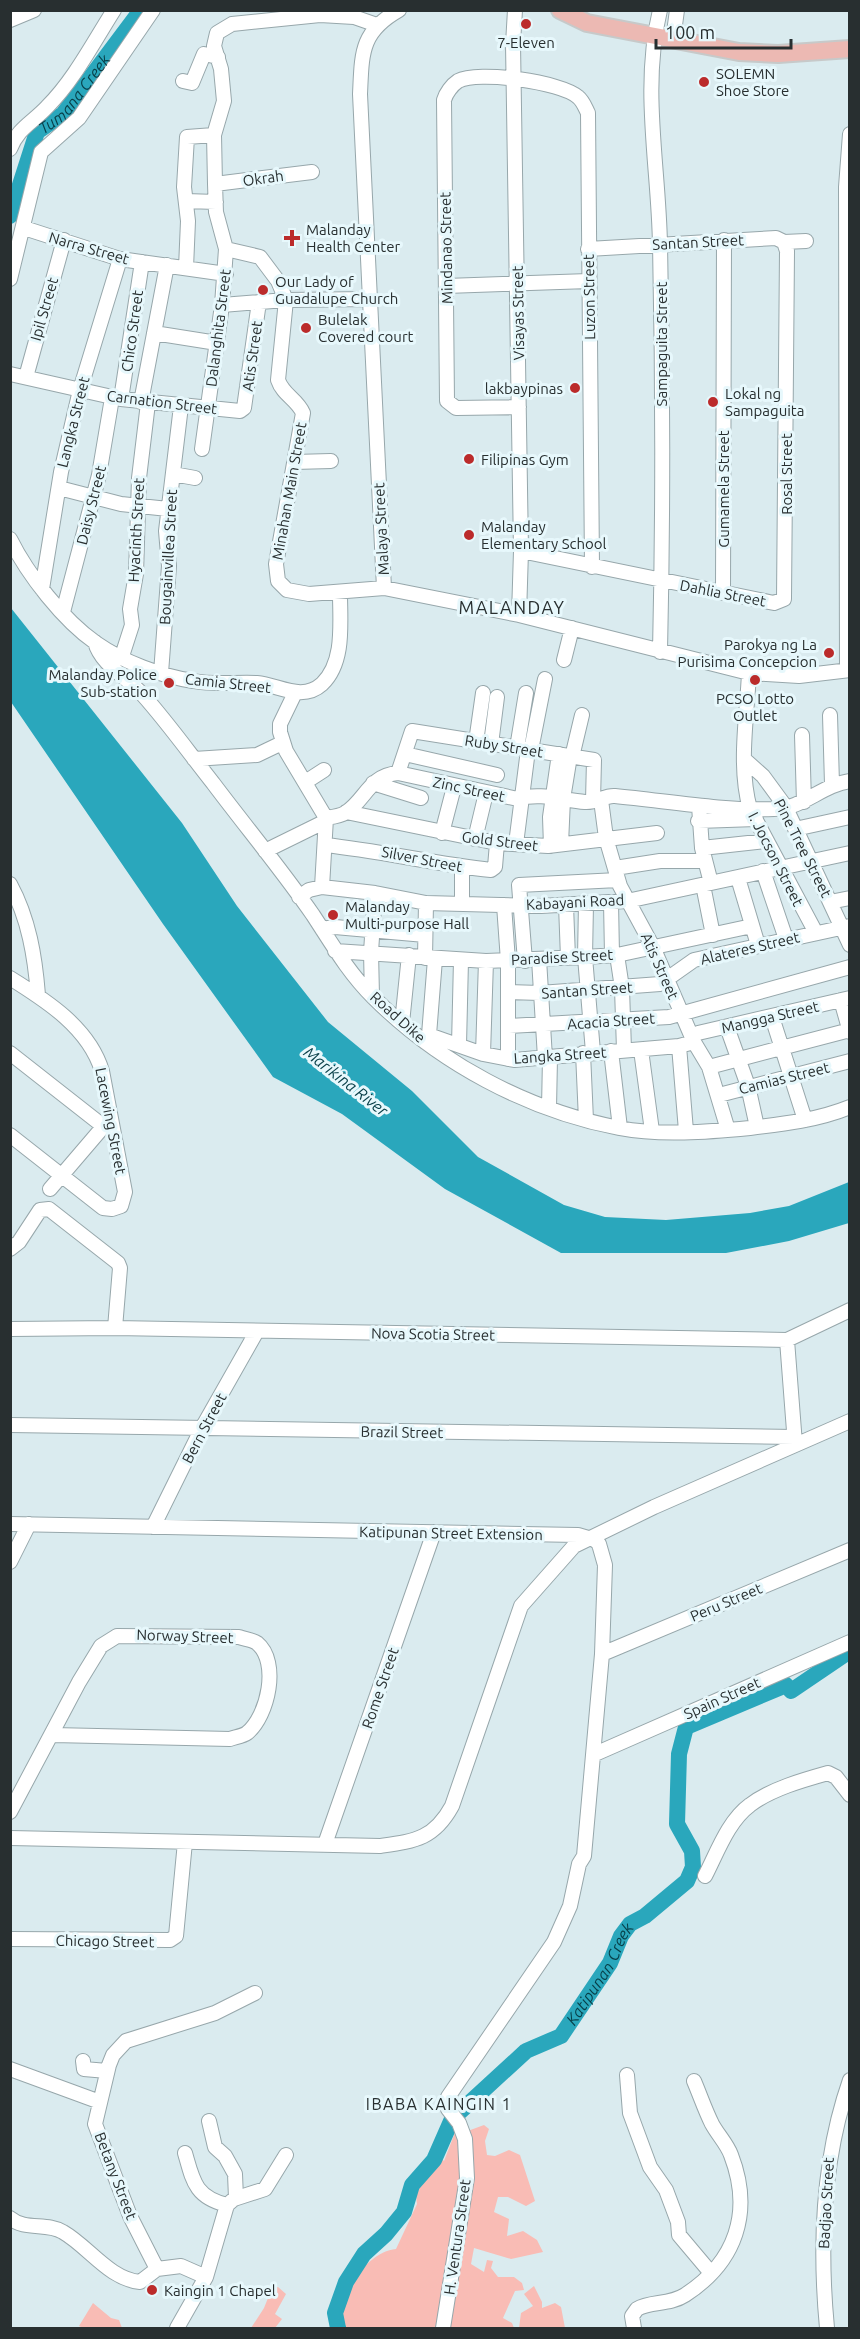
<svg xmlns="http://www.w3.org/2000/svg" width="860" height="2339" font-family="Ubuntu,sans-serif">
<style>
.green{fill:#f9bcb5}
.water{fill:#2aa7bc}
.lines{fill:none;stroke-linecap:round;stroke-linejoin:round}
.stream{stroke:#2aa7bc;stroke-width:3}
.river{stroke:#2aa7bc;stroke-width:16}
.minor-casing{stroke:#97a7ab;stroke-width:16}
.major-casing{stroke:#c7c9c9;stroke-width:20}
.minor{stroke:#fff;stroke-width:14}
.major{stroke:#ecb9b3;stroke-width:16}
.poi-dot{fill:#bb2b2b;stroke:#e7f8fc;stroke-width:2}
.labels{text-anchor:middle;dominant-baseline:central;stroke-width:6;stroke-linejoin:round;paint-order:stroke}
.poi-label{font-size:15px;fill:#282f30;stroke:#e7f8fc;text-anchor:start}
.street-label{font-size:15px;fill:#282f30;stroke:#e7f8fc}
.water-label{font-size:16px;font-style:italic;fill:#073e47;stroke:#e7f8fc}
.neighbourhood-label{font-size:16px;letter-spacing:1.5px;fill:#282f30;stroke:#e7f8fc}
.quarter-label{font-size:18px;letter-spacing:1.5px;fill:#282f30;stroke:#e7f8fc}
</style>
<rect width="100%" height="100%" fill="#daebef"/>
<path class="green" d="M484,2125L489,2129L485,2141L487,2155L495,2156L509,2150L520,2155L535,2201L526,2206L508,2197H498L494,2212L509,2219L507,2236L523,2231L537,2240L543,2252L511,2259L474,2248L471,2264L484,2272L487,2260L493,2261L491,2268L498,2277H514L522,2283L524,2290L515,2291L503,2318L512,2323L514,2328H445L465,2132Z
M456,2130C475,2178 447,2278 435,2328H331C332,2301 367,2251 396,2249L417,2204L415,2188L439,2157L444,2161Z
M534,2286L542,2302V2308L555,2303L561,2307L565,2328H519L521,2313L533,2306L524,2294Z
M278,2287L286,2294L275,2314L282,2319L275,2328H251L264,2308L272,2288Z
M93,2303L111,2318L119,2320L122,2328H83L79,2326Z"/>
<path class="water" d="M11,608L182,823L237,906L328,1022L412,1091L478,1157L564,1205L605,1217L666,1220L750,1213L789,1206L849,1182V1223L789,1241L726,1253H561L445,1189L342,1114L273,1077L163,924L11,702Z"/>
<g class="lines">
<path class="stream" d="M335,2313L345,2328"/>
<g class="river">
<path id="s1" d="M10,216L37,132L63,114L141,10"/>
<path id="s2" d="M338,2328L335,2313L346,2282L364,2254L386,2234L404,2212L412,2185L434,2160L452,2119L526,2051L561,2036L610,1963L621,1936L630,1924L645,1916L687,1881L693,1867L692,1851L677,1824L679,1754L686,1727L786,1685L791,1691L850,1651"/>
</g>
<g class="minor-casing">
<path id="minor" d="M515,10L513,44L521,551L519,615
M660,10C641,89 659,167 660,246C663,382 663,517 660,652
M10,20L34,10
M377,25L354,17L320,15L232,24L217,33L214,46L221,69L224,101L214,135L215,184L216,212L226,249L260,257L278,281L286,300L278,380C283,395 297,399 303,413L276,564L278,581L287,590L309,594L384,588L519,615L749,673L799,676L850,670
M673,40L677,10
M183,81L192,83L204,54L218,57
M10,149C18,128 32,123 47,107C74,80 93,43 114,10
M215,184L312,172
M186,201L216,202
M24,228L120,259L226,274
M588,249L776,238L784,242L806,241
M186,268L188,221L184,187L187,137L214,135
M10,279L41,152L79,118L153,10
M446,286L589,281
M222,305L286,300L369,299
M154,333L217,343
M10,374L121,399L240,411L244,408L259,302
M26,377L64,240
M121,399L142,262
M141,402L167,265
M519,407L456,408L447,401L444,100C446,93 452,85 458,81C478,70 561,82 578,97C583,101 585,107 588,113L592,567
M202,449L222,305L226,249
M294,462L331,461
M173,474L195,478
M59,488L121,504L168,509
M10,539C28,575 63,620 96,643C123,662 161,676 193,681C214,685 236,682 257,683C279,685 302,702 322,684C345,662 340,623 340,593
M521,551L774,603L784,599L787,251L784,242
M384,588L360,94C362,54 360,32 399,10
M42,589L61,472L80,390L120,259
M723,593L724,240
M63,612L99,475L112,398
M95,642C101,665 128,678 143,695C168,723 190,754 213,783C246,827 282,870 313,915C332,944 348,972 373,997C439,1063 527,1110 619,1128C660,1136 708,1132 750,1128C784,1124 818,1120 850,1107
M122,656L132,625L130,609L136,574L139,478L148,403
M564,660L572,628
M847,670L846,187L850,134
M161,673L169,566L166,531L181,406
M749,673C747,717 738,766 750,809L816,933
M295,693L280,724V732L286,751L326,818L322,887
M830,715L832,784
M802,735L804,802
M476,742L483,693
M491,744L497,697
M517,748L526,693
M531,750L545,679
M405,754L497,775
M572,757L582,715
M194,759L257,755L282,743
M744,759L763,776L785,806L850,945
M398,773L412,731L594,760L593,801
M307,781L324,770
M373,783L421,798
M601,800L606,838L620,886L653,947L694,1042L709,1067L728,1130
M699,806L702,848L711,883
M346,812L497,843L548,846L657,833
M326,818C332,817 340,816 345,813C366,800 368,776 398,773L518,799C539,792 562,800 585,802C596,803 605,795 615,796C668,801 721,811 774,809C802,809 822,785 850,781
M698,821L756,819
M795,829L850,817
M442,833L454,787
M475,839L486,793
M516,844L528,750
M561,844L563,799L570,756
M325,845C381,851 435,864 491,870L495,867L497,843
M551,846L550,817L559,754
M702,848L766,841
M265,851L326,821
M615,868L660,861H705
M763,871L786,939
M738,878L758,945
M10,884C29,919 35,957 38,995
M703,885L713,935
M299,897L309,890L322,887L375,893L426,903L541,906L627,901L850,853
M611,902L612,955
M830,902L850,898
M462,904V867
M586,904L585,957L593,1052
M504,905L508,961V1059
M566,905L568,958
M322,929L335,927L425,935
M335,951L486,961L585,957L617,955L752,926
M617,955L622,988L624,1050
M425,958L426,903
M539,959L545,1058
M525,961L519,885L618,880
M10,978C47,1001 89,1028 102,1071L125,1192L121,1206L112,1209L103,1208L10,1135
M508,992L540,993L660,984L694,960L850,926
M372,996L371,952L375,893
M841,1000L850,1032
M772,1017L805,1120
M402,1023L409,955
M509,1026L669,1017L850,967
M727,1027L748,1086L757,1127
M429,1035L483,1054L514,1060L679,1046L694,1042
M692,1037L698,1033L850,998
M425,1042L429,1035L435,959
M459,1045L461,960
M679,1046L686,1131
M641,1050L652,1131
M611,1051L620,1128
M10,1053L103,1126
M583,1053L586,1120
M483,1054L486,961
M709,1067L850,1030
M719,1095L850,1061
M549,1108L550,1058
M50,1189L109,1120
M10,1249L19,1242L40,1210L49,1209L118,1263L120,1268L115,1328
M10,1329L115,1328L787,1340L850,1310
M787,1340L795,1444
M10,1425L794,1437
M10,1524L578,1535L595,1540L599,1544L605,1565L602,1654L584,1856L579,1864L570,1906L554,1942L448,2097V2109L459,2123L465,2139L467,2178L443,2328
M153,1527L202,1428L257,1331
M10,1562L29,1524
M602,1654L850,1550
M595,1754L850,1642
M10,1812L79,1682L101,1646L117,1636L239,1637C244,1639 253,1640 257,1643C280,1662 268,1716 247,1733C243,1736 236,1737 230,1739L53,1735
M10,1838L380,1846C415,1841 434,1839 452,1806L521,1606L574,1546L654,1507L850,1421
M325,1844L434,1532
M705,1876C717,1853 728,1821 750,1805C771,1789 803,1780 828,1773L836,1777L850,1795
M10,1939L170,1940L176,1936L185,1842
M83,2061L84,2069L107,2071
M10,2069L100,2102
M627,2075L630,2113L650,2167L666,2190L678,2222L679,2235L711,2273
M209,2121L215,2147L225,2156L235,2174L236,2198
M185,2153C193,2181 195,2197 227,2205
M10,2218C25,2231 47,2222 63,2232C89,2247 109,2279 140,2282L157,2269
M157,2269L130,2216L95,2124L109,2065L113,2055L126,2041L215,2013L255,1993
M157,2269L181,2266L206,2277L177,2328
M206,2277L227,2205L234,2199L265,2189L286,2155
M634,2328L632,2316L637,2309C650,2301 670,2305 685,2295C736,2262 753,2212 731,2155C727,2144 718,2135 712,2124C705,2110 700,2095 694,2081
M827,2328C819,2244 822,2160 850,2080"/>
</g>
<g class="major-casing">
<path id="major" d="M560,10L587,23L739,52L778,54L850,49"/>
</g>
<use href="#minor" class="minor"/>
<use href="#major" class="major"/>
</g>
<g class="poi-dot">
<circle cx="526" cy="24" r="6"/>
<circle cx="704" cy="82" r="6"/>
<path d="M289 229h6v6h6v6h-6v6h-6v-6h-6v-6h6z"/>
<circle cx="263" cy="290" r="6"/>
<circle cx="306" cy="328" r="6"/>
<circle cx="575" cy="388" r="6"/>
<circle cx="713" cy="402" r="6"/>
<circle cx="469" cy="459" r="6"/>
<circle cx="469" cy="535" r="6"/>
<circle cx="829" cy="653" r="6"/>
<circle cx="755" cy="680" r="6"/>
<circle cx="169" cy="683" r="6"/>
<circle cx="333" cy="915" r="6"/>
<circle cx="152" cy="2290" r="6"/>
</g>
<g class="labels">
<g class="poi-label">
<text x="526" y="42" text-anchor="middle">7-Eleven</text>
<text x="716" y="73">SOLEMN<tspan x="716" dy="17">Shoe Store</tspan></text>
<text x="306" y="229">Malanday<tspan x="306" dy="17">Health Center</tspan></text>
<text x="275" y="281">Our Lady of<tspan x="275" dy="17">Guadalupe Church</tspan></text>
<text x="318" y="319">Bulelak<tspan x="318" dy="17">Covered court</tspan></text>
<text x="563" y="388" text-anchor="end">lakbaypinas</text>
<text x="725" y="393">Lokal ng<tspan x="725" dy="17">Sampaguita</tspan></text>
<text x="481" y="459">Filipinas Gym</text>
<text x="481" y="526">Malanday<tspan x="481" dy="17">Elementary School</tspan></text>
<text x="817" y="644" text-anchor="end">Parokya ng La<tspan x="817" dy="17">Purisima Concepcion</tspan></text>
<text x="157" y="674" text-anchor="end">Malanday Police<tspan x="157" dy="17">Sub-station</tspan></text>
<text x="755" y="698" text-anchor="middle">PCSO Lotto<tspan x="755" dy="17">Outlet</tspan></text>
<text x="345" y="906">Malanday<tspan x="345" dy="17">Multi-purpose Hall</tspan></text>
<text x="164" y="2290">Kaingin 1 Chapel</text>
</g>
<g class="street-label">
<text transform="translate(263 178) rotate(-8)">Okrah</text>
<text transform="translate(698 242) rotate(-3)">Santan Street</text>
<text transform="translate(89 248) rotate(16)">Narra Street</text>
<text transform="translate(446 248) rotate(-91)">Mindanao Street</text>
<text transform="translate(589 297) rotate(-91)">Luzon Street</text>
<text transform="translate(44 309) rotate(-74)">Ipil Street</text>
<text transform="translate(518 313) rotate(-91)">Visayas Street</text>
<text transform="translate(218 328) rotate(-83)">Dalanghita Street</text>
<text transform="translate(132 331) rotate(-82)">Chico Street</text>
<text transform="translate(661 344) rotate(-90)">Sampaguita Street</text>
<text transform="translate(252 356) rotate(-82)">Atis Street</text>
<text transform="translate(162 402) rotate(7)">Carnation Street</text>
<text transform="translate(73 422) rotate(-76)">Langka Street</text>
<text transform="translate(786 474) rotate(-90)">Rosal Street</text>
<text transform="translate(723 489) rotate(-90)">Gumamela Street</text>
<text transform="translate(289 491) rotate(-80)">Minahan Main Street</text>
<text transform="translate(91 505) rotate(-76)">Daisy Street</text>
<text transform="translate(381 529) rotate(-93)">Malaya Street</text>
<text transform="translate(136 530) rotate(-87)">Hyacinth Street</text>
<text transform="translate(168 557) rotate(-87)">Bougainvillea Street</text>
<text transform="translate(723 593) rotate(11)">Dahlia Street</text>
<text transform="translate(228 683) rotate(6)">Camia Street</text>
<text transform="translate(504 746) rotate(9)">Ruby Street</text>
<text transform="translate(469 789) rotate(12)">Zinc Street</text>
<text transform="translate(500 841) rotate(7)">Gold Street</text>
<text transform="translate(803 848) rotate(63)">Pine Tree Street</text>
<text transform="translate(422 859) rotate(11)">Silver Street</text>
<text transform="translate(776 859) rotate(63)">I. Jocson Street</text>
<text transform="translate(575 902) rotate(-3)">Kabayani Road</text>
<text transform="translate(750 948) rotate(-13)">Alateres Street</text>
<text transform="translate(562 957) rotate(-3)">Paradise Street</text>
<text transform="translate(660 966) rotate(66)">Atis Street</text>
<text transform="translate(587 990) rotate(-4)">Santan Street</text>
<text transform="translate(398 1017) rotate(42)">Road Dike</text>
<text transform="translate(770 1017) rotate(-13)">Mangga Street</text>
<text transform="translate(611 1021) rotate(-4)">Acacia Street</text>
<text transform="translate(560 1055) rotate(-4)">Langka Street</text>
<text transform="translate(784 1078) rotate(-14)">Camias Street</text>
<text transform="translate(111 1121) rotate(79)">Lacewing Street</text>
<text transform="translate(433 1334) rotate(1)">Nova Scotia Street</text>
<text transform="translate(204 1428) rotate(-62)">Bern Street</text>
<text transform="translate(402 1432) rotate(1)">Brazil Street</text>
<text transform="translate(451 1533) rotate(1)">Katipunan Street Extension</text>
<text transform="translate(726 1602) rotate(-23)">Peru Street</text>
<text transform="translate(185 1636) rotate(2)">Norway Street</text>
<text transform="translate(380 1688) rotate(-71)">Rome Street</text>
<text transform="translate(722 1698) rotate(-24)">Spain Street</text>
<text transform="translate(105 1941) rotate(1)">Chicago Street</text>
<text transform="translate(116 2176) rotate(69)">Betany Street</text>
<text transform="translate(826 2203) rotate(-87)">Badjao Street</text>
<text transform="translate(457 2237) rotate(-82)">H. Ventura Street</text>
</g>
<g class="water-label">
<text stroke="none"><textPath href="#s1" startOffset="142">Tumana Creek</textPath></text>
<text transform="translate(346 1081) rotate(38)">Marikina River</text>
<text stroke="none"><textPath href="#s2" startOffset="458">Katipunan Creek</textPath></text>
</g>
<g class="neighbourhood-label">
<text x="439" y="2104">IBABA KAINGIN 1</text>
</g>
<g class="quarter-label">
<text x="512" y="607">MALANDAY</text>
</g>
</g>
<rect width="860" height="2339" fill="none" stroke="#282f30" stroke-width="24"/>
<path d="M656 39v9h135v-9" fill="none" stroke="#282f30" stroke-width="3"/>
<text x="665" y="39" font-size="18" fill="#282f30" stroke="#e7f8fc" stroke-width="4.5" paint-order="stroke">100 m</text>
</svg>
